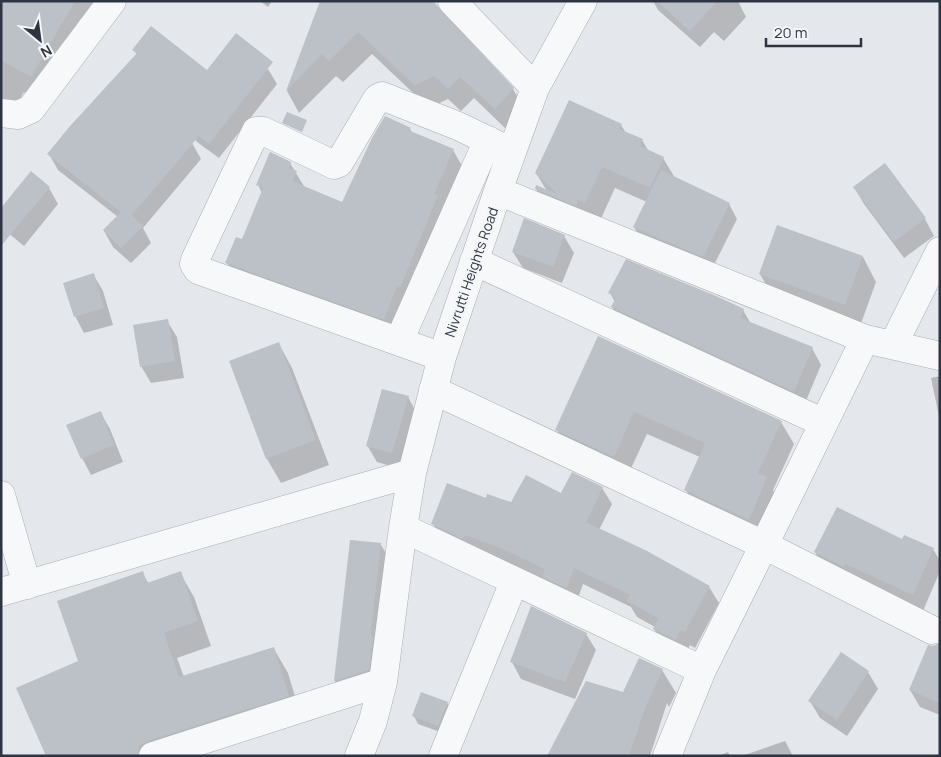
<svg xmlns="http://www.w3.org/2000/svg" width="941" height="757" font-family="Manrope,sans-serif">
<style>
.shadow{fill:#0003}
.building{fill:#bcc0c7}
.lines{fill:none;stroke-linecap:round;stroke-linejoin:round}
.minor-casing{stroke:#a9aeb5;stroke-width:29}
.minor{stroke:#f7f8f9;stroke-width:28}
.labels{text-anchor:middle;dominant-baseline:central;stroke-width:5;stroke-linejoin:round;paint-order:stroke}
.street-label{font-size:14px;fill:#2d3542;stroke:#f4f6f8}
</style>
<rect width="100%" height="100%" fill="#e4e7eb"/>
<path class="shadow" d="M1,1H110L48,106L24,92L6,123L1,121Z
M260,1H272L268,7Z
M322,1L513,89L526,112L508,131L474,98L461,111L448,99L429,108L372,54L343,82L336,76L299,113L287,91Z
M653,1H738L746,17L724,41L714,32L700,47L658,10Z
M152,27L192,143L201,159L143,228L151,243L131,263L113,247L104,231L118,217L58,170L49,154L137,55L134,50Z
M268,69L277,84L219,158L197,142L188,127Z
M385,118L410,129L412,133L453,150L470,180L401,349L244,293L227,263L243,241L262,193L258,185L290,163L305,188L343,204Z
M621,125L626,133L642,140L648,150L663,158L675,178L729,204L737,219L711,271L643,242L634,227L647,202L615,188L598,225L549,211L536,189L547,191L536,173Z
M885,164L925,219L934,236L904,258L864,204L854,187Z
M49,188L58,204L24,246L7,232Z
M778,227L863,257L876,282L859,329L774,298L760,274Z
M564,236L574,253L562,283L523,268L513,252Z
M93,274L103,291L113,325L84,333L75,316Z
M610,293L743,310L751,324L812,348L821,365L803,408L622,324L612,307L615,302Z
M167,321L177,337L184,378L151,383L141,366Z
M599,337L781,422L794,444L773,490L779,501L761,542L699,513L686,490L700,457L647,434L626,479L570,452L557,430Z
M279,344L292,368L329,465L281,483L267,459Z
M940,376V421L931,378Z
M408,397L417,414L401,469L377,462L367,445Z
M100,412L110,429L123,462L91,475L82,458Z
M602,488L612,504L599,530L709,587L719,603L695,648L690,645L685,656L663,645L654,629L655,627L637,617L631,607L583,584L576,604L553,593L546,580L510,564L442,540L433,524L486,500L512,504Z
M903,541L933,549L940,561V571L923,611L825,569L815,552Z
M351,542L381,545L394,567L383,657L348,703L335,681Z
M142,573L149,584L180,573L194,597L211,646L177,658L184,677L274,649L288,673L302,720L192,756H48L79,662Z
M586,634L596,650L575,699L521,679L512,662Z
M940,645V715L920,707L910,690L933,647Z
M662,670L676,693L669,707L667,703L650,756H548L624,694Z
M868,672L878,689L847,736L820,718L810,701Z
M447,703L452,711L443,733L418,724L414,716Z
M785,741L793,756H742Z
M728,752L730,756H718Z"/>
<path class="building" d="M1,1H75L31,77L1,60Z
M320,1H433L514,88L495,109L460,77L448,89L434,76L415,86L358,32L329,61L322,54L286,91Z
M657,1H717L690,31Z
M151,26L207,70L236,33L273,62L209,144L199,136L132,215L143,226L121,248L103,230L121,212L47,154L71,125L137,53L132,50Z
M569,100L622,124L619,129L643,139L640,146L664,157L650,188L602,167L585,203L578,200L576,206L535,189L536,185L557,194L535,173Z
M287,112L307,120L302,132L282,123Z
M385,116L411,128L408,130L454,149L434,194L438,195L400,288L397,286L384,320L225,263L236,237L242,239L263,188L256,185L270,152L291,162L289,168L297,171L292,181L342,202L373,136Z
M885,163L926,218L894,242L853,187Z
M661,170L730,203L703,257L633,227Z
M31,171L50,187L1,246V208Z
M524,218L565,235L553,267L512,252Z
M777,225L863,256L845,305L759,274Z
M626,259L716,296L744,309L740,318L813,347L794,392L611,307L616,297L608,293Z
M94,273L104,308L74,317L63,283Z
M168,319L175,361L140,367L133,325Z
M598,336L782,421L758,473L767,477L749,520L684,490L705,443L634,412L614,457L555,430Z
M279,342L316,440L266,459L229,361Z
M382,389L409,396L392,453L366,446Z
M101,411L114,445L81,459L66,425Z
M572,472L603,487L586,522L647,551L710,586L685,632L681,630L676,640L653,629L658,618L627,601L630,595L574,568L567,588L542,577L545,569L500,548L464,535L463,539L431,524L447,483L486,498L487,494L511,502L526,475L561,493Z
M837,507L902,539L904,535L934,548L913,595L845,564L844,567L814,552Z
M350,540L381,543L371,633L373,639L369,670L334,681Z
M143,571L147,583L181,571L198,621L164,633L179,677L274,647L289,696L148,741L138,746L139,750L138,756H46L16,688L78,661L57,601Z
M531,606L587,633L565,682L510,662Z
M940,643V703L909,690L928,645L933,646Z
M841,652L869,671L837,720L808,701Z
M639,658L663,669L645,708L629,756H547L586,681L623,692Z
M421,692L448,702L438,726L412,716Z"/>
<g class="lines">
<g class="minor-casing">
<path id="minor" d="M452,1L535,88
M1,113L18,115L31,109L112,1
M498,191L865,339L940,356
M474,261L824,423
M399,341L488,140
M893,345L940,251
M442,357L198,270L194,264L195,260L256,131H263L334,165L339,163L375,102L378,98L382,96L458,126L512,152
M433,390L764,545L865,339
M1,495L27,585
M403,528L702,670
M1,592L412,473
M153,756L383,682
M359,756L373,721L383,682L403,528L412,473L442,357L498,191L535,88L583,1
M443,756L514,582
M667,756L702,670L764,545L932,630"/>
</g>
<use href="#minor" class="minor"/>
</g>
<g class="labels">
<g class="street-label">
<text transform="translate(471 272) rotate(-71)">Nivrutti Heights Road</text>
</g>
</g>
<rect width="941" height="757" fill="none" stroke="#2d3542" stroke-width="5"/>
<g transform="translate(40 40) rotate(151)" stroke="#f4f6f8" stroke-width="4" paint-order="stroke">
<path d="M0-4L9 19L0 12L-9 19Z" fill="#2d3542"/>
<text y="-8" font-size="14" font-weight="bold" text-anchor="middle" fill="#2d3542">N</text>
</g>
<path d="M766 38v8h95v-8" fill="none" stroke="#2d3542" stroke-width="2.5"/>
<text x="774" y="38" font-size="15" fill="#2d3542" stroke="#f4f6f8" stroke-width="4" paint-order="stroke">20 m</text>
</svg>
